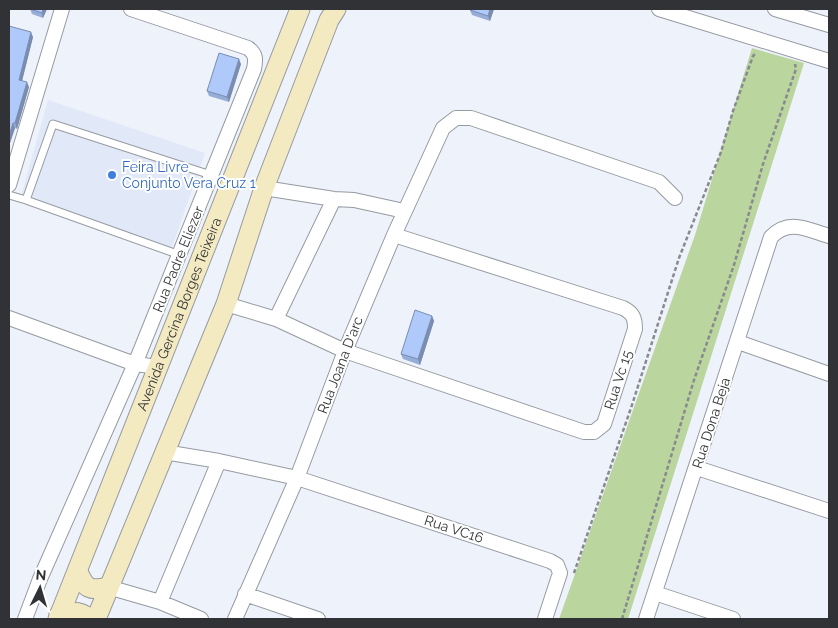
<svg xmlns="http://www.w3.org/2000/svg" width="838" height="628" font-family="Raleway,sans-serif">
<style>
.built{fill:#e1e9f8}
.park{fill:#bad59d}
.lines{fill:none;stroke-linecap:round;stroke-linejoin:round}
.service-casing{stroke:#969aa1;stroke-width:9}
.minor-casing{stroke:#969aa1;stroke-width:16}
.secondary-casing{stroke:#969aa1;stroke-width:21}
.path{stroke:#888a90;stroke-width:2.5;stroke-dasharray:4 2.5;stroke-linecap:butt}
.service{stroke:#fff;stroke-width:7}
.minor{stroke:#fff;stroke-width:14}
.secondary{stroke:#f4eac1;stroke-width:19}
.wall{fill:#96add7}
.shaded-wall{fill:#7a8daf}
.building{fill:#aec9fa;stroke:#7a8daf}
.shop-dot{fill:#3f7fe0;stroke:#fff;stroke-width:2}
.labels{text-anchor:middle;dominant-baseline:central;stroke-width:4;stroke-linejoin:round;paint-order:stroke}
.shop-label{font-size:14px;fill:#366cbe;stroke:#fff;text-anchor:start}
.street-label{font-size:14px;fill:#303235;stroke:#fff}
</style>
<rect width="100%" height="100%" fill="#eef2fa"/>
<path class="built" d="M48,100L205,153L172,247L21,196Z"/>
<path class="park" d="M752,48L804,63L628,619H559L695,235Z"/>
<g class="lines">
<g class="service-casing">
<path id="service" d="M9,195L26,200L53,124L211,175
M26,200L180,255"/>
</g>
<g class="minor-casing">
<path id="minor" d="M659,9L829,61
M775,9L829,25
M9,185L62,9
M264,188L334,199L354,200L404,211
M226,304L276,319L345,351L584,432H594L604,424L635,329C635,318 633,313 623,308L394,235
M9,318L135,364L158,367
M276,319L334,199
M738,342L829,374
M164,452L219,461L297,478L550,561L557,565L560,573L545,619
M697,468L829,511
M108,587L160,602L201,619
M655,593L733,619
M245,594L318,619
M160,602L219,461
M25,619L40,579L135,364L254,69C256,59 256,54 248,48L131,9
M235,619L297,478L345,351L394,235L443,128L456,118H471L659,182L675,198
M646,619L771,237C789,218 808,230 829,236"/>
</g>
<g class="secondary-casing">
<g id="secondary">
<path d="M78,572C86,589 89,591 108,587"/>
<path d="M59,615C70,611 81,611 90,619"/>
<path id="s1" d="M58,619L300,9"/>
<path d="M96,619L226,304L264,188L329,20L336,9"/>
</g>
</g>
<path class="path" d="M574,573L632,405L679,258L721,152L733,111L753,56L756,53
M622,619L694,380L734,265L763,164L796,69L795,64"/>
<use href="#service" class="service"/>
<use href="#minor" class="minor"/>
<use href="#secondary" class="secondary"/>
</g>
<path class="wall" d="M30,9H47L43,18L32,14Z
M494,9L490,21L472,15L470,10Z
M9,26L33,37L22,81L29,87L17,129L15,128L9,146Z
M241,64L229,102L209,96L207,91Z
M432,316L434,321L420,365L403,359L401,354Z"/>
<path class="shaded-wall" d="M43,9H47L43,18L42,13Z
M490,9H494L490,21L488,16Z
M31,32L33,37L21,85L19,80Z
M239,59L241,64L229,102L227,97Z
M27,82L29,87L17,129L15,123Z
M13,123L15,128L9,146V136Z
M432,316L434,321L420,365L418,359Z"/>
<path class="building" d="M30,9H43L42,13Z
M471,9H490L488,16L470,10Z
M9,26L31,32L19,80L27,82L15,123H13L9,136Z
M219,53L239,59L227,97L207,91Z
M415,310L432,316L418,359L401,354Z"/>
<circle class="shop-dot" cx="112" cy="175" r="5"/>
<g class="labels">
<g class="shop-label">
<text x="122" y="167">Feira Livre<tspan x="122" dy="16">Conjunto Vera Cruz 1</tspan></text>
</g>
<g class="street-label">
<text transform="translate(178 259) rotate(-68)">Rua Padre Eliezer</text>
<text stroke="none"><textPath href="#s1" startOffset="328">Avenida Gercina Borges Teixeira</textPath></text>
<text transform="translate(340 365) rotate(-69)">Rua Joana D'arc</text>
<text transform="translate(618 380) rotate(-72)">Rua Vc 15</text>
<text transform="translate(711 423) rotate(-72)">Rua Dona Beja</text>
<text transform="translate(454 529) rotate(18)">Rua VC16</text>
</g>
</g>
<rect width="838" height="628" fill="none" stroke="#303235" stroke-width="20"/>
<g transform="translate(40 588) rotate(5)" stroke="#ffffff" stroke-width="4" paint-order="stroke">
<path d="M0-4L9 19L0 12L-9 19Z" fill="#303235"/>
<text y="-8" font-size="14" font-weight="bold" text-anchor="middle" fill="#303235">N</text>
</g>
</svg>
